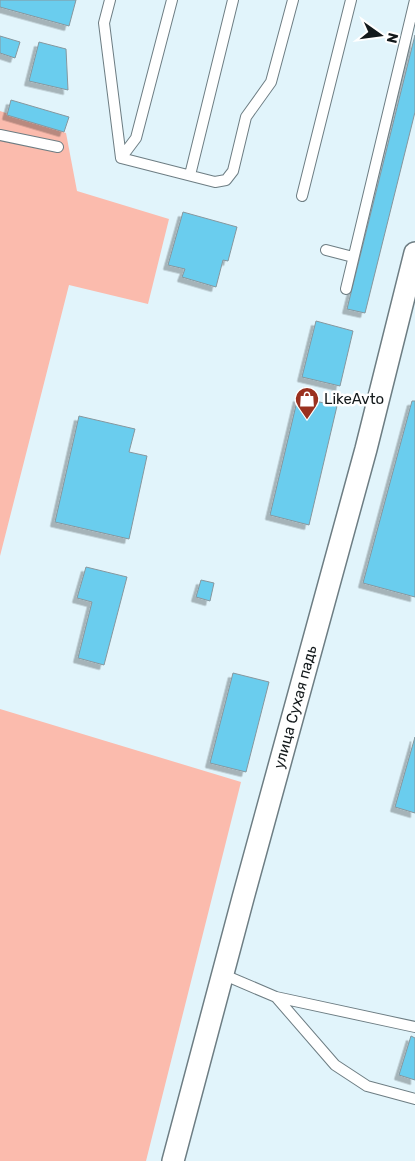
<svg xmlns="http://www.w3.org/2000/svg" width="415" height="1161" font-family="Rubik,sans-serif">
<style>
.green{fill:#fbbbad}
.building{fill:#6acdee;stroke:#86979e;filter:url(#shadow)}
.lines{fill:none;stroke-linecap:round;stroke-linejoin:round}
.lane-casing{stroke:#6d7d83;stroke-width:12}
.street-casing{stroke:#6d7d83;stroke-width:24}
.lane{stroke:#fff;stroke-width:10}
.street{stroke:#fff;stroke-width:21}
.labels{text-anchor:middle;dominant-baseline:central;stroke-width:5;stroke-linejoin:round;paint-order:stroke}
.poi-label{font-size:15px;fill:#13191b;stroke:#fff;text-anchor:start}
.street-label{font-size:15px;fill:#13191b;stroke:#fff}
</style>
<defs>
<filter id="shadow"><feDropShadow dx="-4.5" dy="4.5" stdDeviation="0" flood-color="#0004"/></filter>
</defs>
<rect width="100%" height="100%" fill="#e1f4fb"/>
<path class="green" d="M0,111L66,133L77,191L169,219L148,304L69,285L0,556Z
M0,709L241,782L146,1161H0Z"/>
<path class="building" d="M0,0H76L69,26L0,7Z
M415,35V112L365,313L347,309Z
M0,36L20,42L15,58L0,53Z
M39,42L66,49L68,90L29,81Z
M11,100L69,117L64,132L7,115Z
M183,212L237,227L228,261L223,260L216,287L182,277L185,269L168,265Z
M316,321L353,331L340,386L302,377Z
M298,397L337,406L309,525L270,515Z
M412,401H415V597L363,583Z
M79,416L135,429L129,452L147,456L129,539L55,522Z
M86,567L127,577L104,665L78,658L92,602L77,598Z
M201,580L214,583L210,601L196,597Z
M233,673L269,682L246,772L210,763Z
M415,737V813L395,807Z
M411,1036L415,1038V1080L399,1075Z"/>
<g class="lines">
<g class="lane-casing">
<path id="lane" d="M110,0L104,23L121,158L215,182L226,180L233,171L246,117L271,82L293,0
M0,135L58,147
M121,158L136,138L172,0
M190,175L233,0
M302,196L351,0
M326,250L353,257
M346,289L415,0
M222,974L276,997L415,1027
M276,997L335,1065L367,1086L415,1099"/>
</g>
<g class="street-casing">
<g id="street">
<path id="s1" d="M173,1161L243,898L366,449L415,253"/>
</g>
</g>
<use href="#lane" class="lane"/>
<use href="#street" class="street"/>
</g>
<defs>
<g id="shop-pin" transform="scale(1.25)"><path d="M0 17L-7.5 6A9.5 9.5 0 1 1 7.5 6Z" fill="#9a311f" stroke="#fff"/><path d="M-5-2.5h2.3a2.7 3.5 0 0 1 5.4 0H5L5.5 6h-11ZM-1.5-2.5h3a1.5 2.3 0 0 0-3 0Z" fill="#fff"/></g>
</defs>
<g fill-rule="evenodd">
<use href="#shop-pin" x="307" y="399"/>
</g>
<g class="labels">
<g class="poi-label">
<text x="324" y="399">LikeAvto</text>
</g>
<g class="street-label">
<text stroke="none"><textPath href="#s1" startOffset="470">улица Сухая падь</textPath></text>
</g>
</g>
<g transform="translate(380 35) rotate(104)" stroke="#ffffff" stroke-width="4" paint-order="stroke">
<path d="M0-4L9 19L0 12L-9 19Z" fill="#13191b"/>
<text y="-8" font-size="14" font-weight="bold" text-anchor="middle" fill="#13191b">N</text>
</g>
</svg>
